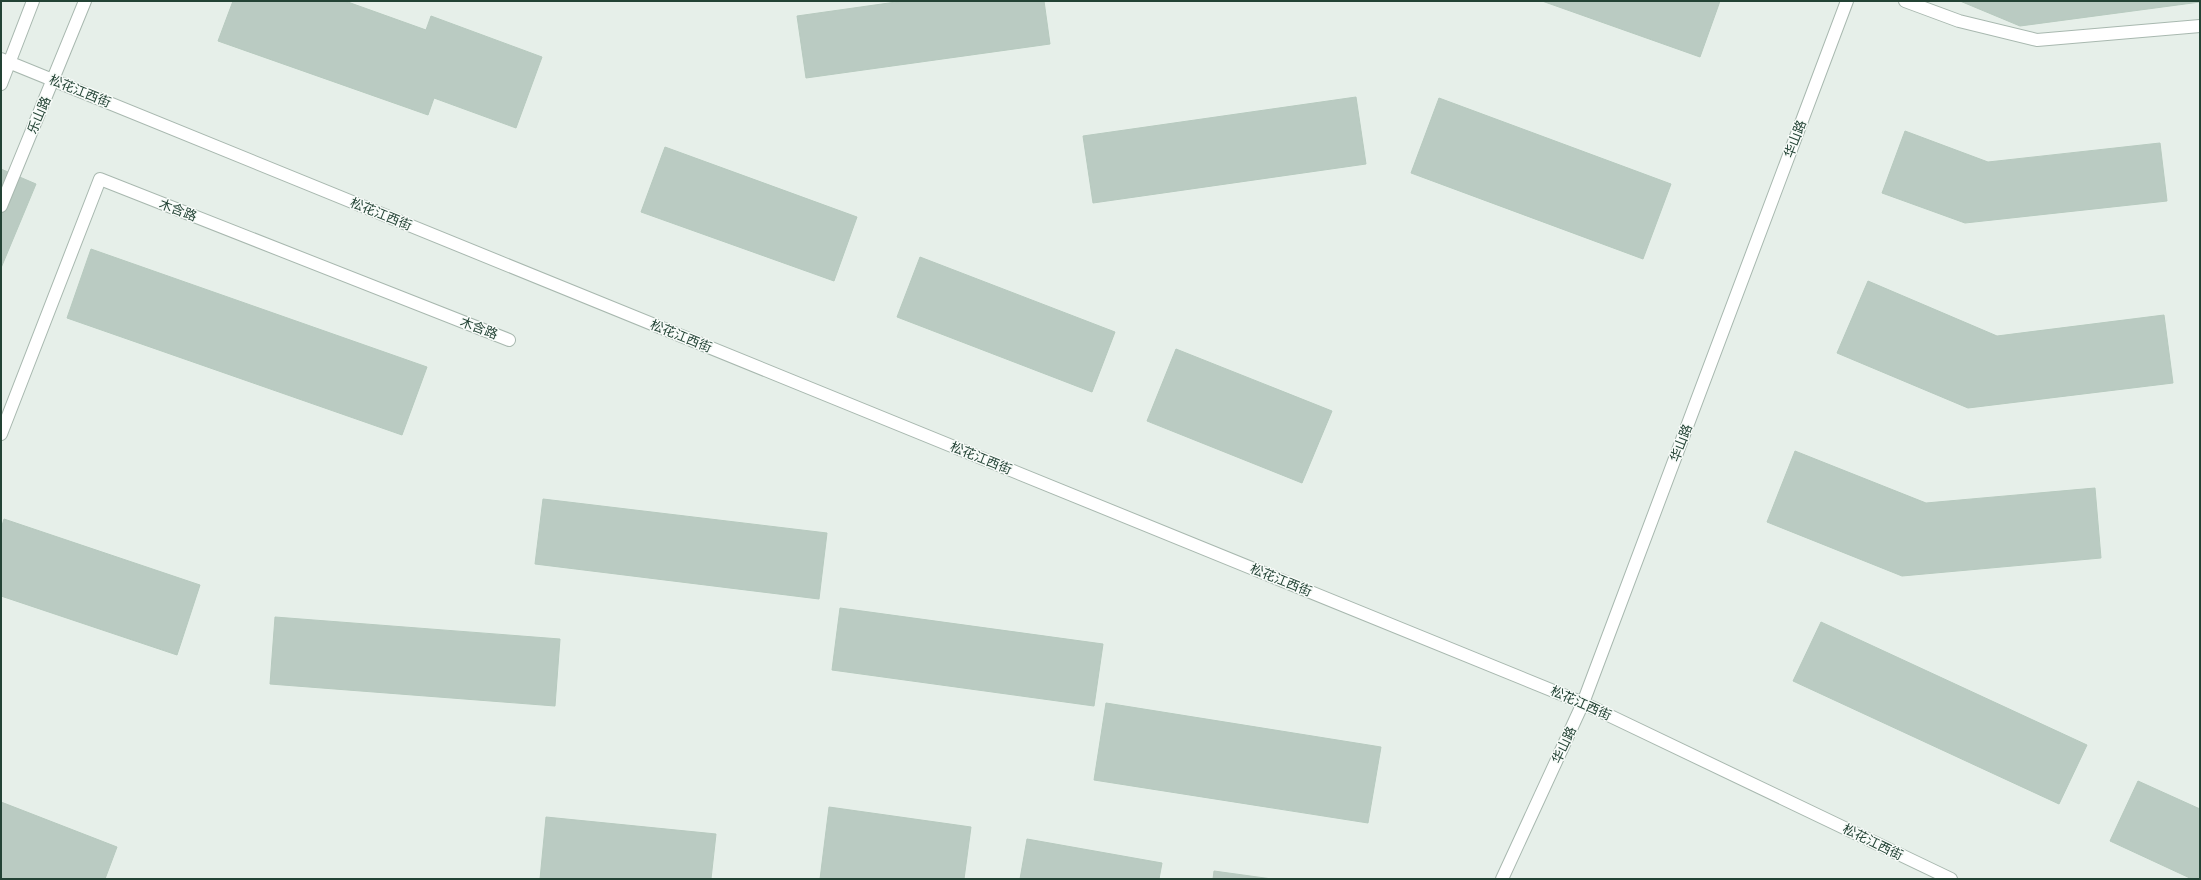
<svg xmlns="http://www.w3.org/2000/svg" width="2201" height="880" font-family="Poppins,'Noto Sans SC',sans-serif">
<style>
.building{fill:#bacbc2;stroke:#b7cabf}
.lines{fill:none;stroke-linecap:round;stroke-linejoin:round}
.service-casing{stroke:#a8b8af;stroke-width:14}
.minor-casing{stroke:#a8b8af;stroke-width:14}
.tertiary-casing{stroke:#a8b8af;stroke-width:14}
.service{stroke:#fff;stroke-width:12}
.minor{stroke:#fff;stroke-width:12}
.tertiary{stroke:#fff;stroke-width:12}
.labels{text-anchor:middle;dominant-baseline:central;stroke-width:3;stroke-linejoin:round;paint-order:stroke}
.street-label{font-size:13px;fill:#234335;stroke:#f7fbf8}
</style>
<rect width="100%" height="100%" fill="#e6efe9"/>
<path class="building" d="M233,1H345L426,30L431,16L542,57L516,128L434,98L428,115L218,41Z
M903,1H1044L1050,44L806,78L797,16Z
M1542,1H1720L1700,57Z
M1960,1H2200V2L2020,26Z
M1356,97L1366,164L1093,203L1083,136Z
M1439,98L1671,184L1643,259L1411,173Z
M1905,131L1988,162L2160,143L2167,201L1965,223L1882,193Z
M665,147L857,217L834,281L641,212Z
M1,169L36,184L1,268Z
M91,249L427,367L402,435L67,318Z
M920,257L1115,332L1092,392L897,317Z
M1868,281L1997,336L2164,315L2173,383L1968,408L1837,353Z
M1176,349L1332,411L1302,483L1147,421Z
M1795,451L1926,503L2095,488L2101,558L1902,576L1767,522Z
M543,499L827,533L819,599L535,564Z
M4,519L200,585L177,655L1,596V529Z
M840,608L1103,644L1094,706L832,670Z
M275,617L560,639L555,706L270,684Z
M1821,622L2087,745L2059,804L1793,681Z
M1106,703L1381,747L1368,823L1094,780Z
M2138,781L2200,809V879H2192L2110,841Z
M1,802L117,847L105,879H1Z
M829,807L971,827L964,879H820Z
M546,817L716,834L711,879H540Z
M1027,839L1162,863L1159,879H1020Z
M1214,871L1272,879H1213Z"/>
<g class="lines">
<g class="service-casing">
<path id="service" d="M1905,1L1959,21L2037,40L2200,26"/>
</g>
<g class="minor-casing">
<path id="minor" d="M1,434L100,179L509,340"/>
</g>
<g class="tertiary-casing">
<path id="tertiary" d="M1,59L1583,703L1951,879
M1,84L33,1
M1,206L85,1
M1502,879L1583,703L1847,1"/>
</g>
<use href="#service" class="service"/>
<use href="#minor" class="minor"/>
<use href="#tertiary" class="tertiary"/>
</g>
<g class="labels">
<g class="street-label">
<text transform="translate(80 91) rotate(22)">松花江西街</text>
<text transform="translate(39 115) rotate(-67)">乐山路</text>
<text transform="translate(1795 139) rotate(-69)">华山路</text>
<text transform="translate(178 210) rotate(21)">木含路</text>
<text transform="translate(381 214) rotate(22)">松花江西街</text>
<text transform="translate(479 328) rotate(21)">木含路</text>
<text transform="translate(681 336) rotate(22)">松花江西街</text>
<text transform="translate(1681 443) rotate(-69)">华山路</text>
<text transform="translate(981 458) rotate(22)">松花江西街</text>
<text transform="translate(1281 580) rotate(22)">松花江西街</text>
<text transform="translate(1581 703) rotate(24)">松花江西街</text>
<text transform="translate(1564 745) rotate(-65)">华山路</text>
<text transform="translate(1873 842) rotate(26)">松花江西街</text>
</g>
</g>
<rect width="2201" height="880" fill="none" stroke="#234335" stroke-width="4"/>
</svg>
